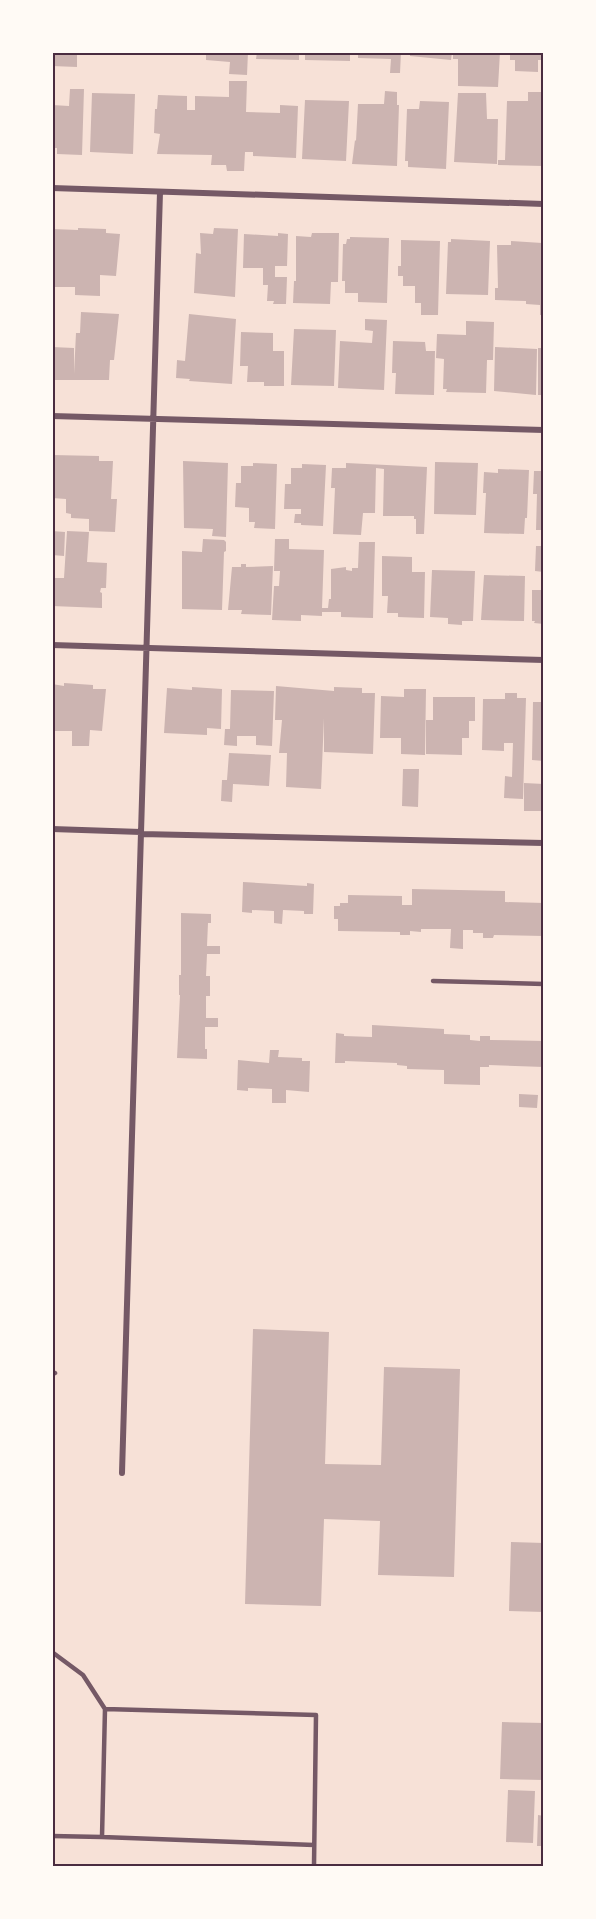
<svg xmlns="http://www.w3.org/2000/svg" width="596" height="1919" font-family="'Noto Serif',serif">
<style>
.building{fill:#ccb4b1}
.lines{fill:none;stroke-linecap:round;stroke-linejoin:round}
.service{stroke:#755966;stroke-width:4.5}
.minor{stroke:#755966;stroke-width:6}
.neatline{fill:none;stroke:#4a2c40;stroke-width:2}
</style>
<rect width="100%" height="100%" fill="#f7e1d7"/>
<path class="building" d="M52,52H77V67L52,66Z
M206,52H248L247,75L229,74L230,62L206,60Z
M257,52H299V60L256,59Z
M305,52H350V61L305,60Z
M358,52H401L400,73H390L391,59L358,58Z
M410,52H452L451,60L410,56Z
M500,52L498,87L458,86V59H453V53Z
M510,52H544V60H538V72L515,71V60H510Z
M229,81H247L246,112L280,113V105L298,106L296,158L253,156V152H245L244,171H227L226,165H211L212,155L157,154L160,134L154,133L155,109H157L158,95L187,96V110H195V96L229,97Z
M70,89H84L82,155L57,154V148H52V105L69,106Z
M385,91L397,92V105H399L397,166L352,164L355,140L356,141L358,104H384Z
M528,92H544V166L498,165V160H505L507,101H528Z
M92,93L135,94L133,154L90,152Z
M458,93H486L487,119H498L497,164L454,162Z
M305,100L349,101L346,161L302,159Z
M420,101L449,102L446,169L408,167V161H405L407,109H419Z
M78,228L106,229V233L120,234L116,276L100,275V296L75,295V287H52V229L78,230Z
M214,228L238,229L235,297L194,293L196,253L201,254L200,233L213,234Z
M278,233L288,234L287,266H275V277H287L286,304H273L274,301H267L268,285H263V268H243L244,234L278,236Z
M312,233H339L338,282H331L330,304L293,303L294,281H296V236L311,237Z
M350,237L389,238L387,303L358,302V293H345V281H342L343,244H346L347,239H350Z
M451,239L490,241L488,295L446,294L448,242H451Z
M401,240L440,241L438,315H421V303H415V286H403V276H398V266H401Z
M511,241L542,243L544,315H540V305L526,304V301L495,300V288H498L497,245H511Z
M81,312L119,314L114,360H110L109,380H52V347L74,348V374L76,333H80Z
M189,314L236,319L232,384L189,381L190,379L176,378L177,360L185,361Z
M365,319L387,320L384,390L338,388L340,341L372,343L373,331L365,330Z
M466,321L494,322L493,360H487L486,393L446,392L447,389H443L444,359L436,358L437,334L466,335Z
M294,329L336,330L334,386L291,385Z
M241,332L273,333V351H284V386H264V382H247L248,366H240Z
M393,341L425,342L426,351H435L434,395L395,394L396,373H392Z
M495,347L537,349L536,395L494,391Z
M538,348H544V395H538Z
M52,455L99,456V461H113L111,499H117L115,532L89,531V519L71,518V514L66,513V499L52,498Z
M183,461L228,463L226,537L212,536L213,529L184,528Z
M435,462L478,463L476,515L434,514Z
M253,463L277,464L275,529L254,528L255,522H249V508L235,507L236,483H241V466H253Z
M346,463L427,467L424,534H416V519H414V516H383L384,469L376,468L375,513H363L361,535L333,534L335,488H331L332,468H346Z
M302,464L326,465L323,526L301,525V523H294L295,514H301V509H284L285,484H291V468H302Z
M498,469L529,470L527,518H525L524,534L484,533L486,493H483L484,472L498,473Z
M534,471H544V530H536L537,494H533Z
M52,531L65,532L64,556L52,555Z
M67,531L89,532L87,562L107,563L106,588H101L100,592L102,593V608L52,606V578H64Z
M203,539L224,540L226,542V551L224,552L222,610L182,609V551L202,552Z
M275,539H289V549L324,550L322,608H328L329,599H331V569L346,567V570L352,571V568H358L359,542H375L373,618L341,617V612H322V616L301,615V621L272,620L274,586H279L280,571H274Z
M536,546H544V572L535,571Z
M382,556L412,557V572H425L424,618L398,617V613H387L388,596H382Z
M241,564H246V567L273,566L271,615L241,614L242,610H228L232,567H241Z
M432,570L475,571L473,621H462V625L448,624V618L430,617Z
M484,575L525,576L524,621L481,620Z
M532,590H544V624L534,623L535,621H532Z
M64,683L93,685V689H106L102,731L90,730L89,746H72V731H52V684L64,686Z
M276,686L334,691V687L362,688V693H375L373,754L324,752V718L321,789L286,787L287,753H279L282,720H275Z
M192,687L222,689L221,729L207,728V735L164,733L167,688L192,690Z
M404,689H426L425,755L401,754V738H380L381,696L404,697Z
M231,690L274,691L272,746L256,745V736H237V746L224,745L225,729H230Z
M505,693H517V698H526L523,799L504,798L505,776L512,777L513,743H504V751L482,750L483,699H505Z
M433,697H475V721H469V738H462V755L426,754V720H433Z
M533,702H544V761L532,760Z
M229,753L271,755L269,786L233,784L232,802L221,801L222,780H227Z
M403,769H419L418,807L402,806Z
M524,783L544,784V811H524Z
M243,882L307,886V883L314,884L313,914H304V911L283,910L282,924L274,923V911L252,910V913L242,912Z
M412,889L505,891V902L544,903V936L494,935L493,938H483V933H473V930H463V949L450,948L451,929H421V932L410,931V935H400V932L338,931V919H334V906H340V903H348V895L402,896V905H412Z
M181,913L211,914V923H208L207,946H220V954H207L206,976H210V996H206V1018H218V1027H205V1049H207V1059L177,1058L180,995H179V975H181Z
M372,1025L444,1029V1034L470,1035V1040L480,1041V1036H490V1040L544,1041V1067L489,1065V1067H480V1085L444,1084V1070L407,1069V1066L397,1065V1063L345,1061V1063H335L336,1033L344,1034V1036L372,1037Z
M270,1050H279L278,1057L302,1058V1061H310L309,1092L286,1090V1103H272V1089L248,1088V1091L237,1090L238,1060L269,1063Z
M519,1094L538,1095L537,1108L519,1107Z
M253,1329L329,1332L325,1464L381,1465L384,1367L460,1369L454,1577L378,1575L380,1521L324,1519L321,1606L245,1604Z
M511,1542L544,1543V1612L509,1611Z
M502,1722L544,1723V1780L500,1779Z
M508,1790L535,1791L533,1843L506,1842Z
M538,1815L544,1816V1846H537Z"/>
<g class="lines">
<path class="service" d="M433,981L544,984
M52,1375L55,1373
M52,1652L83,1675L105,1709
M52,1836L102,1837L105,1709L316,1715L314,1866
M102,1837L314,1845"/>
<path class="minor" d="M52,188L544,204
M52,416L544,430
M52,645L544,660
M52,829L141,832V834L544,843
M122,1473L160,192"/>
</g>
<rect width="596" height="1919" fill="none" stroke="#fffaf5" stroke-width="108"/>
<rect x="54" y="54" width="488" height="1811" class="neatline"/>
</svg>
